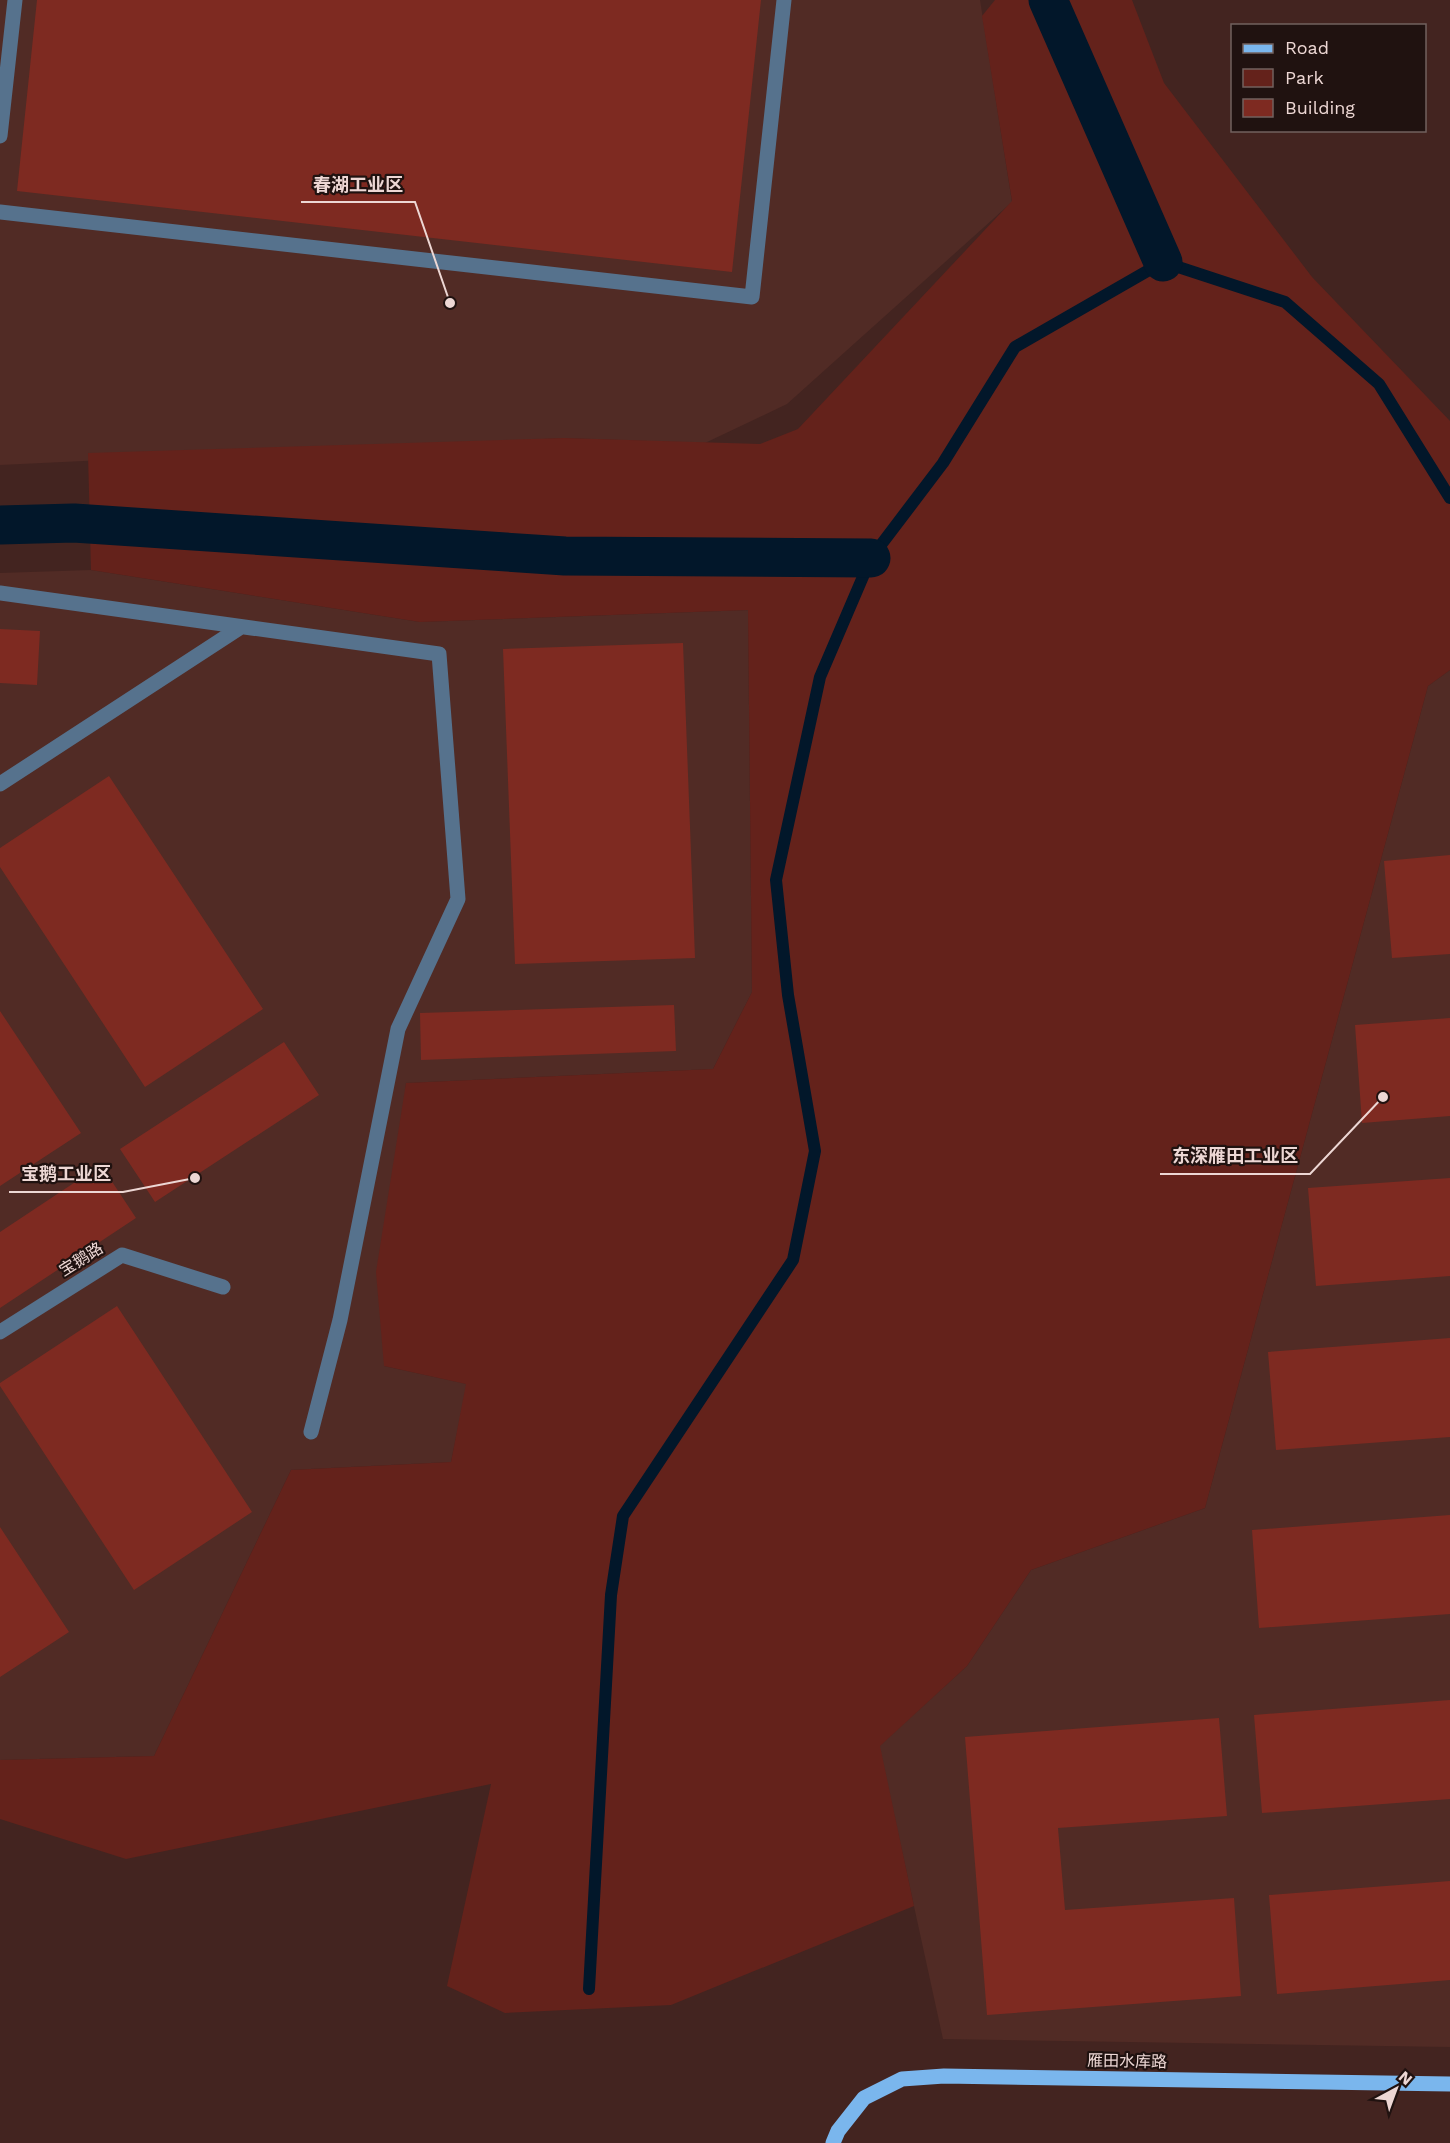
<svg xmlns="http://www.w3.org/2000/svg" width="1450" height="2143" font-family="'Work Sans','Noto Sans SC',sans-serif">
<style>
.built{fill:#512b25}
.green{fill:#64221b}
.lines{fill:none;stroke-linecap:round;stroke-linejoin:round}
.stream{stroke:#02172a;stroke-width:12}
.canal{stroke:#02172a;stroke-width:39}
.building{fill:#7e2a21}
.minor{stroke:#56728d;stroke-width:15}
.major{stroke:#7ab6ed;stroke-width:15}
.labels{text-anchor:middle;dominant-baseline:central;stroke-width:4.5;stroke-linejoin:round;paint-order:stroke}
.street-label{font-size:16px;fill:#edd7d4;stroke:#201210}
.leader{fill:none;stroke:#edd7d4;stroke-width:2}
.callout-dot{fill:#edd7d4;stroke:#201210;stroke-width:2}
.callout-label{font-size:18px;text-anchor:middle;font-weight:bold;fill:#edd7d4;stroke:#201210;stroke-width:4.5;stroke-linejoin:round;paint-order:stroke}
</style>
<rect width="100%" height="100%" fill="#432420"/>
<path class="built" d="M0,0H980L1012,202L787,404L705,443L563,438L0,465Z
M91,570L420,622L748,610L752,992L713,1069L406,1083L384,1366L467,1384L451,1462L291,1470L154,1756L0,1760V573Z
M1450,670V2047L943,2039L879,1746L967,1666L1031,1570L1205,1508L1428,686Z"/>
<path class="green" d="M995,0H1132L1164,83L1312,277L1450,421V670L1428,686L1205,1508L1031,1570L967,1666L880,1746L914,1906L671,2005L505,2013L447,1986L491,1784L126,1859L0,1819V1760L154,1756L291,1470L451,1462L466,1384L384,1366L376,1272L406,1083L713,1069L752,992L748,610L420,622L91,570L88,453L564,438L760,444L798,429L1012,201L982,16Z"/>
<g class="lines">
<path class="stream" d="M589,1989L611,1595L623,1516L793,1260L815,1151L788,995L776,880L820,677L871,558L943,463L1015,347L1163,262L1285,302L1379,384L1450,498"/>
<path class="canal" d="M1048,0L1163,262
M0,525L74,523L565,556L871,558"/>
</g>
<path class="building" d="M37,0H761L732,272L17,191Z
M0,629L40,631L37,685L0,683Z
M683,643L695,958L515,964L503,649Z
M109,776L263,1009L145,1087L0,867V848Z
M1450,855V954L1392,958L1384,861Z
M674,1005L676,1051L421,1060L420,1013Z
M0,1011L81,1133L0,1186Z
M1450,1018V1116L1362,1123L1355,1025Z
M284,1042L319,1095L155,1202L120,1149Z
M101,1165L136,1218L0,1308V1232Z
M1450,1178V1276L1316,1286L1308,1188Z
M117,1306L252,1512L134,1590L0,1386V1383Z
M1450,1338V1437L1276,1450L1268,1352Z
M1450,1515V1614L1259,1628L1252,1530Z
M0,1527L69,1632L0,1677Z
M1450,1700V1799L1262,1813L1254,1715Z
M1219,1718L1227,1816L1058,1828L1065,1910L1234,1898L1241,1996L987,2015L965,1737Z
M1450,1881V1980L1277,1994L1269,1895Z"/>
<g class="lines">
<path class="minor" d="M0,136L15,0
M0,212L752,297L784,0
M0,593L439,654L458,899L398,1029L340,1320L311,1432
M0,784L241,627
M0,1332L122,1255L223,1287"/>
<path class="major" d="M833,2143L838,2131L864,2098L902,2079L944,2076L1450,2084"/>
</g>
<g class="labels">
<g class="street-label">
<text transform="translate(81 1259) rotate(-32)">宝鹅路</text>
<text transform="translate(1127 2061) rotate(1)">雁田水库路</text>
</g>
</g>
<path class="leader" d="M450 303L415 202H301M1383 1097L1310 1174H1160M195 1178L123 1192H9"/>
<g class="callout-dot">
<circle cx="450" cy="303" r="6"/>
<circle cx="1383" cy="1097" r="6"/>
<circle cx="195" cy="1178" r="6"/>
</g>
<g class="callout-label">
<text x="358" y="191">春湖工业区</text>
<text x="1235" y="1162">东深雁田工业区</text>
<text x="66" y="1180">宝鹅工业区</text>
</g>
<rect x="1231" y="24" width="195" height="108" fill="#201210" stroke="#72615e" stroke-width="1.5"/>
<rect x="1243" y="44" width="30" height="9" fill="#7ab6ed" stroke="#72615e" stroke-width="1.5"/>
<text x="1285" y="54" font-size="18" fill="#edd7d4">Road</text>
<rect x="1243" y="69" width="30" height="18" fill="#64221b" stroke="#72615e" stroke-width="1.5"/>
<text x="1285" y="84" font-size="18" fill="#edd7d4">Park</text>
<rect x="1243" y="99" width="30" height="18" fill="#7e2a21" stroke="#72615e" stroke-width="1.5"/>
<text x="1285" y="114" font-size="18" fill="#edd7d4">Building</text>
<g transform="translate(1396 2089) rotate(41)" stroke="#201210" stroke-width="4.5" paint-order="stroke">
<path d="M0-4.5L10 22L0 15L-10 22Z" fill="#edd7d4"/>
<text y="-9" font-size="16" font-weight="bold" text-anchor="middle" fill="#edd7d4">N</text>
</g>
</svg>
